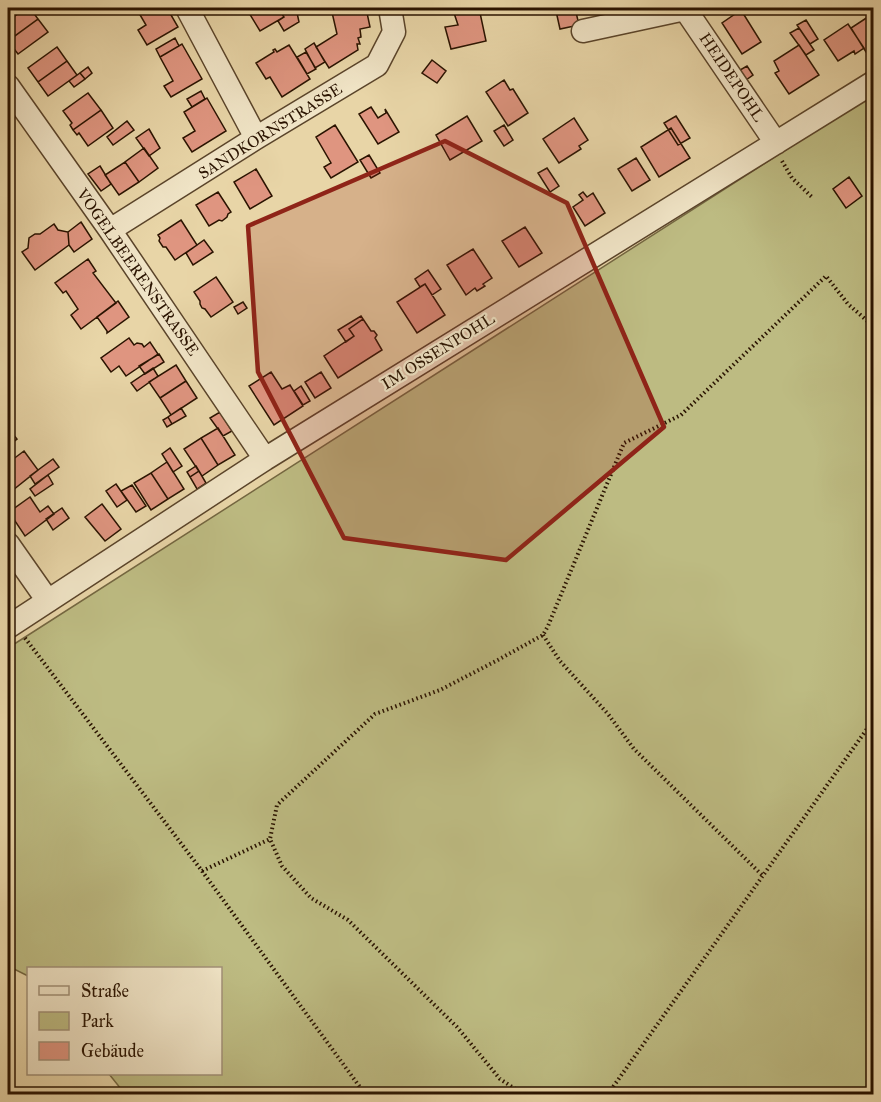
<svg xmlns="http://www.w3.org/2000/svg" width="881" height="1102" font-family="'IM FELL Great Primer',serif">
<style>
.green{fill:#bdbb82;stroke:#746741;stroke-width:1.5}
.building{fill:#df9580;stroke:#2a1300;stroke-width:1.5}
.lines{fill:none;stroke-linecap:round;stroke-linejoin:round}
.minor-casing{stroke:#5a442a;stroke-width:25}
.path{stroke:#2a1300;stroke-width:4;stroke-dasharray:1.5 3;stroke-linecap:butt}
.minor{stroke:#f0e4c6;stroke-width:22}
.marked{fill:#8f2418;fill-opacity:0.2;stroke:#8f2418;stroke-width:4.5;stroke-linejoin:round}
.labels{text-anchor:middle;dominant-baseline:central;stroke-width:4.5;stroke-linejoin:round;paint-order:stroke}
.street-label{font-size:16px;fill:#2a1300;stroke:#f0e4c6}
</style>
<rect width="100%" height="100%" fill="#e8d5a7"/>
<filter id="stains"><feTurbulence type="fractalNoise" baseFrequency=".00333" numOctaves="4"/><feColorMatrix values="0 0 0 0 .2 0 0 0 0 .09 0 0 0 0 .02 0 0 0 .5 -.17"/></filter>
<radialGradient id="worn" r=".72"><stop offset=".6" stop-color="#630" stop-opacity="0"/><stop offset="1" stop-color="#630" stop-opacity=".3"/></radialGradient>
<path class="green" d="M873,94V1094H617L616,1093L615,1094H125L109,1074H220V968H28V976L8,966V648Z"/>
<path class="building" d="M26,8H30L38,19L8,41V21Z
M136,8H167L178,27L147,45L138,30L146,25Z
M246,8H278L284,17L260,31Z
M292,8H296L299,22L284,31L278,21L284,17L282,14Z
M331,8H366L370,27L360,29L361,37L358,38L360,44H357L358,50L329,68L316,47L337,34Z
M462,8H479L486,41L451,49L445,27L458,25L453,10Z
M575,8L579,25L560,29L556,11Z
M741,10L761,42L742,54L722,23Z
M874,13V47L866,52L851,28Z
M38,19L48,32L18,54L8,41Z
M806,20L818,39L810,44L797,25Z
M848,24L864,48L855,54L854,51L838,61L824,40Z
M799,28L814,50L806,55L790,33Z
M175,38L179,46L160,57L156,49Z
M314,43L325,62L315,68L305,49Z
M182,44L202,79L171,97L164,86L173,81L160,57Z
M289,45L310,79L282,97L270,77L266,79L256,63L274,52L273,50L275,49L277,52Z
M799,45L819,75L789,94L775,73L779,71L774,61Z
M57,47L67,61L38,82L28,68Z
M306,52L316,69L307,74L297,57Z
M432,60L446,71L437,83L422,73Z
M67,61L77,75L48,96L38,82Z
M747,66L753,75L746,80L740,70Z
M88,67L92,73L85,79L80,73Z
M80,73L85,79L74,87L69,81Z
M504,80L510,90L513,89L528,113L508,126L486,92Z
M201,91L205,99L192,107L187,99Z
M88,93L101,110L73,130L70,125L72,123L63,111Z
M207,98L226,131L192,152L183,138L195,131L184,112Z
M371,107L378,118L386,113L385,109L399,132L378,144L359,114Z
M101,110L113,128L88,146L79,133L77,135L73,130Z
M467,116L482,141L450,160L436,135Z
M676,116L690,138L678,145L664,123Z
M574,118L588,140L579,146L581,149L559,163L543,139Z
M127,121L134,130L113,145L107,137Z
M335,125L358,162L331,178L324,167L331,163L316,137Z
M504,125L513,140L504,146L494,131Z
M671,128L690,158L659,177L641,147Z
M149,129L160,148L149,156L136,138Z
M144,148L158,168L139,182L125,162Z
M369,155L380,173L371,178L360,160Z
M636,158L650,180L632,191L618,169Z
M125,162L139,182L119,195L105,175Z
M100,166L111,184L101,191L88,174Z
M547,168L559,186L550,192L538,173Z
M256,169L272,196L250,209L234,182Z
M849,177L862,196L846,208L833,189Z
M218,192L231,212L228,214L227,217L222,221L219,220L209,226L196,205Z
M583,192L587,197L593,193L605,213L585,226L573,207L583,200L579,195Z
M181,220L197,245L175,260L166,247H163L159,241L160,238L158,235Z
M81,222L92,239L74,252L69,245L68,232Z
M54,224L58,230L68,232L69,245L35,270L22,252L28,248L29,238L35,234H40Z
M525,227L542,253L519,267L502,241Z
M204,240L213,252L193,265L186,253Z
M473,249L492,278L483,284L485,286L477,291L475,288L466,295L447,265Z
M88,259L96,271L93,273L116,303L81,329L71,315L78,309L66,291L63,293L55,283Z
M428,270L441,289L432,295L425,284L420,287L415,279Z
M216,277L233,302L211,317L205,309L202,308L200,304V301L194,292Z
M425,284L445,315L417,333L397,302Z
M118,301L129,317L107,333V331L97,317Z
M243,302L247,308L238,314L234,307Z
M361,316L363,319L349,329L354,336L346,342L338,330Z
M363,319L371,331H374L377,335L375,338L382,350L338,378L324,356L354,336L349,329Z
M129,338L134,345L137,343L142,344L144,347L150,342L158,354L126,376L119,366L111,372L101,358Z
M159,354L164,362L145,374L139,366Z
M176,365L186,381L160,398L149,382Z
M153,368L158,376L137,391L131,383Z
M271,372L282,389L290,385L303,406L274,425L249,386Z
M321,372L331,388L315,398L305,382Z
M186,381L197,398L171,415L160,398Z
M301,386L310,401L303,405L294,391Z
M181,408L186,416L172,424L168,417Z
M220,412L232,431L223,436L210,418Z
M168,417L172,424L167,427L163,420Z
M218,428L235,455L218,465L201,438Z
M9,429L17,439L8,446V430Z
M201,438L218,465L202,476L184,449Z
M170,448L182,466L173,472L162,454Z
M24,451L38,470L8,494V463Z
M53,459L59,467L35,484L30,476Z
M167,462L184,489L168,499L151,473Z
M196,466L199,471L190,477L187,472Z
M199,471L206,483L197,489L190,477Z
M151,473L168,499L151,510L134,483Z
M48,475L53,484L35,496L30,489Z
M116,484L127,500L117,507L106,491Z
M132,485L146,506L136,512L121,491Z
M30,497L40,512L48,506L54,514L25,536L9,512Z
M102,504L121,529L105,541L85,517Z
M62,508L69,518L53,530L46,519Z
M8,588L14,597L8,602Z"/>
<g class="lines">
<g class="minor-casing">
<path id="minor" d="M187,8L256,138
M583,31L685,9L776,143
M8,86L110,230L265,459
M110,230L256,138L377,65L394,32L390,8
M8,544L48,601
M8,627L265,459L874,82"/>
</g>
<path class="path" d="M782,161L792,178L813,198
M543,635L560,661L608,714L634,749L763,876
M25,638L202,871L365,1094
M202,871L270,839
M523,1094L500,1079L457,1027L348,920L311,898L282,866L270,839L277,805L375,714L440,690L496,661L543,635L548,626L624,443L681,415L826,276L848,304L874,327
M608,1094L874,719"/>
<use href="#minor" class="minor"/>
</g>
<path class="marked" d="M445,141L567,203L664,427L506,560L344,538L258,372L248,226Z"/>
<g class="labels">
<g class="street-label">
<text transform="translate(732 77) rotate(56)">HEIDEPOHL</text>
<text transform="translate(270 131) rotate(-32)">SANDKORNSTRASSE</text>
<text transform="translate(138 272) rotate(55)">VOGELBEERENSTRASSE</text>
<text transform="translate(438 351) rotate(-32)">IM OSSENPOHL</text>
</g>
</g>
<rect width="881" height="1102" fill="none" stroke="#e8d5a7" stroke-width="30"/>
<rect x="9" y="9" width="863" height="1084" fill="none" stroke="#2a1300" stroke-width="3"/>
<rect x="15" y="15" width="851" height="1072" fill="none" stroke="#2a1300" stroke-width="1.5"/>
<rect x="27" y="967" width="195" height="108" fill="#f0e4c6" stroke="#a19077" stroke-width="1.5"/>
<rect x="39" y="986" width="30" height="9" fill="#f0e4c6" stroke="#a19077" stroke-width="1.5"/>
<text x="81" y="997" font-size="18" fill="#2a1300">Straße</text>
<rect x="39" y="1012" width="30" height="18" fill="#bdbb82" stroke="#a19077" stroke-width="1.5"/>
<text x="81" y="1027" font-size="18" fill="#2a1300">Park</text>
<rect x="39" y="1042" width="30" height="18" fill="#df9580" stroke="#a19077" stroke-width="1.5"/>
<text x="81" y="1057" font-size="18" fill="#2a1300">Gebäude</text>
<rect width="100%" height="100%" filter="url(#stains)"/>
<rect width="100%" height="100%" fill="url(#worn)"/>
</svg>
